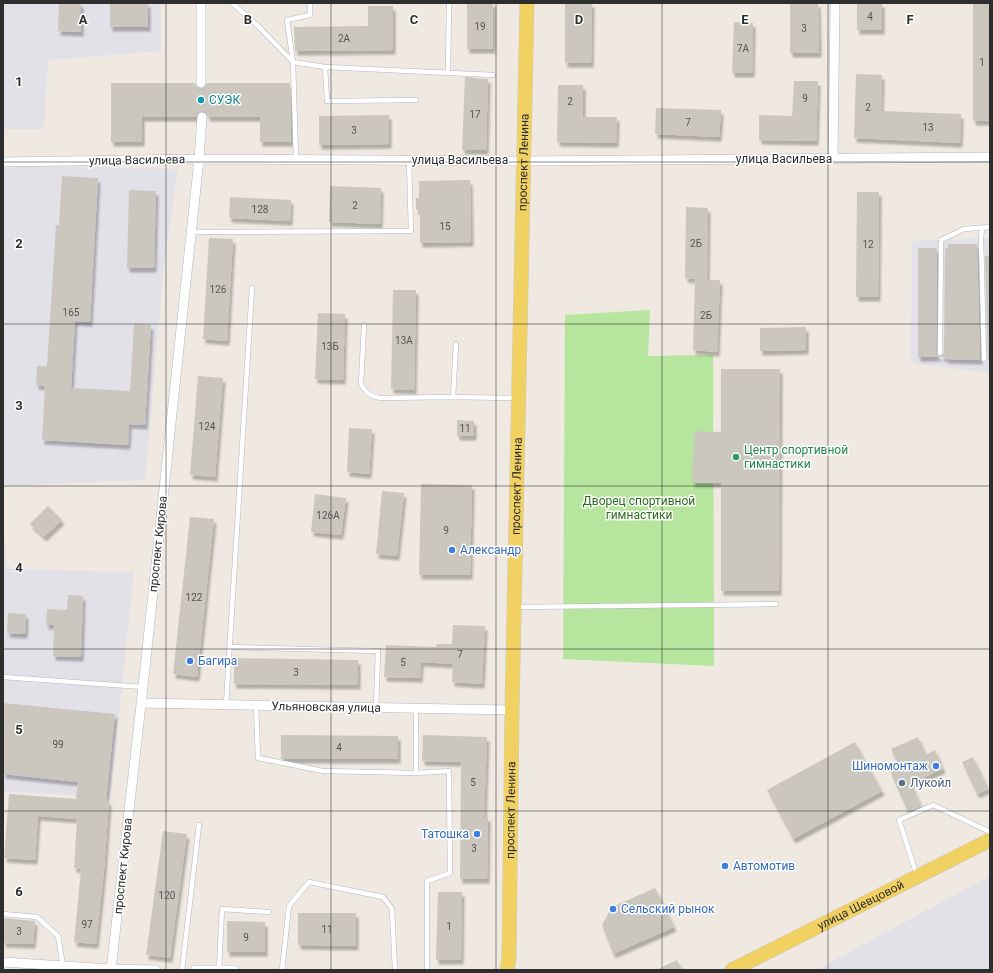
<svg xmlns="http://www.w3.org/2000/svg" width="993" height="973" font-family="Roboto,sans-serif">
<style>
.industrial{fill:#e3e1e8}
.green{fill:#b6e59e}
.building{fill:#cbc7bf;filter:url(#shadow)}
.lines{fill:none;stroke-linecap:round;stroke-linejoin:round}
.minor-tunnel{stroke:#c8c4bd;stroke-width:9;stroke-dasharray:9 4.5;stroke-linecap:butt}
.service-casing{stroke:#b4b7c1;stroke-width:5.5}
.minor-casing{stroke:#b4b7c1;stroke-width:10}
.primary-casing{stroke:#c9c9c9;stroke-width:15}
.service{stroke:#fff;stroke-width:4.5}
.minor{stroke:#fff;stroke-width:9}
.primary{stroke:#f2d163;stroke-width:14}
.grid{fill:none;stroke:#2e2e2e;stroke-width:1;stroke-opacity:0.55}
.culture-dot{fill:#0f9aa8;stroke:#fff;stroke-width:1.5}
.leisure-dot{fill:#2e9e5b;stroke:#fff;stroke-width:1.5}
.shop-dot{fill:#3f7fe0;stroke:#fff;stroke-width:1.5}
.service-dot{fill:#5c6f8a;stroke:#fff;stroke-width:1.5}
.labels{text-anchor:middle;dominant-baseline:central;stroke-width:3;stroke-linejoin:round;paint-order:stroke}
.number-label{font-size:10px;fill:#555452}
.culture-label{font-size:12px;fill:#0d838f;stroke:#fff;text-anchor:start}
.street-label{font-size:12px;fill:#2e2e2e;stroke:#fff}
.leisure-label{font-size:12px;fill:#27864d;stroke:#fff;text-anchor:start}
.park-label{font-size:12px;fill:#2c6e1b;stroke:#fff}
.shop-label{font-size:12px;fill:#366cbe;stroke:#fff;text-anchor:start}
.service-label{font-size:12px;fill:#4e5e75;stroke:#fff;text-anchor:start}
.grid-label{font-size:13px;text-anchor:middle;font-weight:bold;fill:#2e2e2e;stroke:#fff;stroke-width:3;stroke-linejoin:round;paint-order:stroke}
</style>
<defs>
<filter id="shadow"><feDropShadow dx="2.5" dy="4.5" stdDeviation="1" flood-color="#0004"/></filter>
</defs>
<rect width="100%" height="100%" fill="#efe9e1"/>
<path class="industrial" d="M3,3H161V51L48,60L44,129H3Z
M3,165L178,169L164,266L145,480L3,486Z
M990,238V373L911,363L912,241Z
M3,512L7,569L134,572L110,798L3,791Z
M990,876V970H816Z"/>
<path class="green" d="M650,310L648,356L713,355L714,666L563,659L565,315Z"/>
<path class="building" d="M59,3H81V32L58,31Z
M110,3H148V27H110Z
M467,3H493V49H467Z
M565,3H592L591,63H565Z
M790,3H818L819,53H790Z
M857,3H882V30H857Z
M973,3H990V121H973Z
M368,6H393V50L295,51L294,27L368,26Z
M734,22L753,23L752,73H732Z
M856,74L882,75L881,111L961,114L960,143L854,138Z
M465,77L488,79L486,150H462Z
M794,81H818L816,141L759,140V115L792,116Z
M111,83H195L196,86L201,89L204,88L207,83H290L291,142H260V117H208L206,112L202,111L197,113L196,117H142V142H111Z
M558,85H583V117H617L616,143L557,142Z
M656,108L721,110L719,137L655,134Z
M389,115V144L319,145V116Z
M62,176L98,178L90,322L75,321L71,388L130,391L134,324L151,325L145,425L129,424L128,445L42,440L45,386L36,385L37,366H47L56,225H59Z
M470,180L471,242L420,243V210H416V198H419V181Z
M330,186L381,188L380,224L329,222Z
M129,190L156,191L154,268H127Z
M857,192H879L878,297H856Z
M230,197L291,200L290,221L229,218Z
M686,207L708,208L707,280H720L717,352L693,350L695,279L685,278Z
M209,238L233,239L227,341L203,339Z
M948,244H977L980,360L946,359V357H918V248H937L936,353L938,356L940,357L944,353L945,248H948Z
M985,256H990V360H988Z
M393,290H416L414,390L391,389Z
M318,313L345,314L343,380L315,379Z
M806,327V350L760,351V328Z
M721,369H780L779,591H721V483H692L694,431L721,432Z
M198,376L223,378L215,477L190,475Z
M457,420L474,421V436H457Z
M349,428L372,429L369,474L347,472Z
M421,484L472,485L470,575H419Z
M382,491L404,493L397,556L376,554Z
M315,494L346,498L341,535L311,532Z
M48,506L62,520L44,537L30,524Z
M190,517L214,519L197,677L173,674Z
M68,595L83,596L81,657L53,656L54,625H46L47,609L67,610Z
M8,613L26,614L25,634L7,633Z
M453,625L485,626L482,684L452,682L453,664L421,662L420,678L384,677L386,645L436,647L437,644H452Z
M234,658L358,660V685L234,684Z
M3,703L115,714L106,801H109L104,870L96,944L74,942L81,869L74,868L77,819L38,816L35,860L4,858L9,794L76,799L78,782L3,774Z
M281,735L398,736V759H281Z
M423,735L487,737L484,817H488L487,879H460L461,762L422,761Z
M918,737L926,755L935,750L943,769L911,783L921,806L908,812L890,771L899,767L891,749Z
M855,742L882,791L793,839L767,790Z
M973,757L988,789L977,794L962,762Z
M163,831L187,834L170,958L146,955Z
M655,888L674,927L613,954L602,925L612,907Z
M438,892H462L461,960H436Z
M298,913H356V946L298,945Z
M3,918L35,921L33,944L3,943Z
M227,921L265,922V952H227Z
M677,960L682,970H656Z"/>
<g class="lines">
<path class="minor-tunnel" d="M201,83L202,117"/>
<g class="service-casing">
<path id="service" d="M232,3L258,26L293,62L296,160
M310,3V15L287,20L293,62L325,67L327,101L416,100
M325,67L493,75
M448,73L449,3
M982,228L981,239L984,359
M190,232L411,231L409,160
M364,325L361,384C366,393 370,396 380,398L453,397
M456,344L453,397L517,398
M940,353L941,240L964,229L990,227
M516,607L776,604
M230,647L378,651L376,708
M3,677L143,687
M226,705L252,288
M256,705L258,758L323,771L416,773L449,771L450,873L427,881V970
M416,708V773
M917,876L899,820L933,805L990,832
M3,914L37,917L58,936L63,966
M219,969L222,909L269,912
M182,970L199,825
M282,970L289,906L309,882L383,897L392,909L395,970"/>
</g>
<g class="minor-casing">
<path id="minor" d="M201,3V83
M833,158L835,3
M3,162L199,159L523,161L990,157
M141,703L512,710
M3,962L111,969L156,970
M111,970L143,687L199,159L202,117
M195,970H234"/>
</g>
<g class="primary-casing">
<g id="primary">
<path id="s1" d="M507,970L509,957L512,710L527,3"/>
<path id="s2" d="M732,970L990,840"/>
</g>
</g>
<use href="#service" class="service"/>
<use href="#minor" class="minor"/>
<use href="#primary" class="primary"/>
</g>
<path class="grid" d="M166,3V970M331,3V970M496,3V970M662,3V970M828,3V970M3,162H990M3,324H990M3,486H990M3,649H990M3,811H990"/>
<circle class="culture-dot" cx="201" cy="100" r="4"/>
<circle class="leisure-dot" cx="736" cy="457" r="4"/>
<g class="shop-dot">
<circle cx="452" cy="550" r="4"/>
<circle cx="190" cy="661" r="4"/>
<circle cx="936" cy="766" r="4"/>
<circle cx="477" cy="834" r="4"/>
<circle cx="725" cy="866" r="4"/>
<circle cx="613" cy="909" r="4"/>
</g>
<circle class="service-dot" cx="902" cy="783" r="4"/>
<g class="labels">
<g class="number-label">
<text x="870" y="16">4</text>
<text x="480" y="26">19</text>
<text x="804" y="28">3</text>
<text x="344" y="38">2А</text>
<text x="743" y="48">7А</text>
<text x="982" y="62">1</text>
<text x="805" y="98">9</text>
<text x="570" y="101">2</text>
<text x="868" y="107">2</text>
<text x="475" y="114">17</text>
<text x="688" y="122">7</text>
<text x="928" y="127">13</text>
<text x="354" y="130">3</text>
<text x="355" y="205">2</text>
<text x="260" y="209">128</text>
<text x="445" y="226">15</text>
<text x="696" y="243">2Б</text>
<text x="868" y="244">12</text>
<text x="218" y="289">126</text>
<text x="71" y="312">165</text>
<text x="706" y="315">2Б</text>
<text x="404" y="340">13А</text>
<text x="330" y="346">13Б</text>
<text x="207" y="426">124</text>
<text x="465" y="428">11</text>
<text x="328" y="515">126А</text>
<text x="446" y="530">9</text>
<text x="194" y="597">122</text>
<text x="460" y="654">7</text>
<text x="403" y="662">5</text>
<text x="296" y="672">3</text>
<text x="58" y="744">99</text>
<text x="339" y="747">4</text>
<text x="473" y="782">5</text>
<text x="474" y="848">3</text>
<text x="167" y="895">120</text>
<text x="87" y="924">97</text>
<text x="449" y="926">1</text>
<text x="327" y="929">11</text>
<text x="19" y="931">3</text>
<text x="246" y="937">9</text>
</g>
<g class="culture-label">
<text x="209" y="100">СУЭК</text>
</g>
<g class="street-label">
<text x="784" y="159">улица Васильева</text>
<text transform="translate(137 160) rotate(-1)">улица Васильева</text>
<text x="460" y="160">улица Васильева</text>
<text stroke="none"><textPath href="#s1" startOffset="808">проспект Ленина</textPath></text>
<text stroke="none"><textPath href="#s1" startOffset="484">проспект Ленина</textPath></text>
<text transform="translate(158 544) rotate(-84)">проспект Кирова</text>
<text transform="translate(326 707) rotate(1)">Ульяновская улица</text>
<text stroke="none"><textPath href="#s1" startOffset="160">проспект Ленина</textPath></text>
<text transform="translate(123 866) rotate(-84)">проспект Кирова</text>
<text stroke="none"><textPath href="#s2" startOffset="144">улица Шевцовой</textPath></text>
</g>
<g class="leisure-label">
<text x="744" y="450">Центр спортивной<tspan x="744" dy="14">гимнастики</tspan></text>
</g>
<g class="park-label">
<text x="639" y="501">Дворец спортивной<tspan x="639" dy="14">гимнастики</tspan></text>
</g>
<g class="shop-label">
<text x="460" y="550">Александр</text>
<text x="198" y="661">Багира</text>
<text x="928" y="766" text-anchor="end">Шиномонтаж</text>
<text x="469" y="834" text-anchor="end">Татошка</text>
<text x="733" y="866">Автомотив</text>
<text x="621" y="909">Сельский рынок</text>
</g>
<g class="service-label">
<text x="910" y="783">Лукойл</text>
</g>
</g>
<g class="grid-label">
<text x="83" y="24">A</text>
<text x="248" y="24">B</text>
<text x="414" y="24">C</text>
<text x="579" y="24">D</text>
<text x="745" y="24">E</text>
<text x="910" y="24">F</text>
<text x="19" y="86">1</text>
<text x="19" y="248">2</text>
<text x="19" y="410">3</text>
<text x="19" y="572">4</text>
<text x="19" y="734">5</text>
<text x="19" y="896">6</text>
</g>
<rect width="993" height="973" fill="none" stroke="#2e2e2e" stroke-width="8"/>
</svg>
